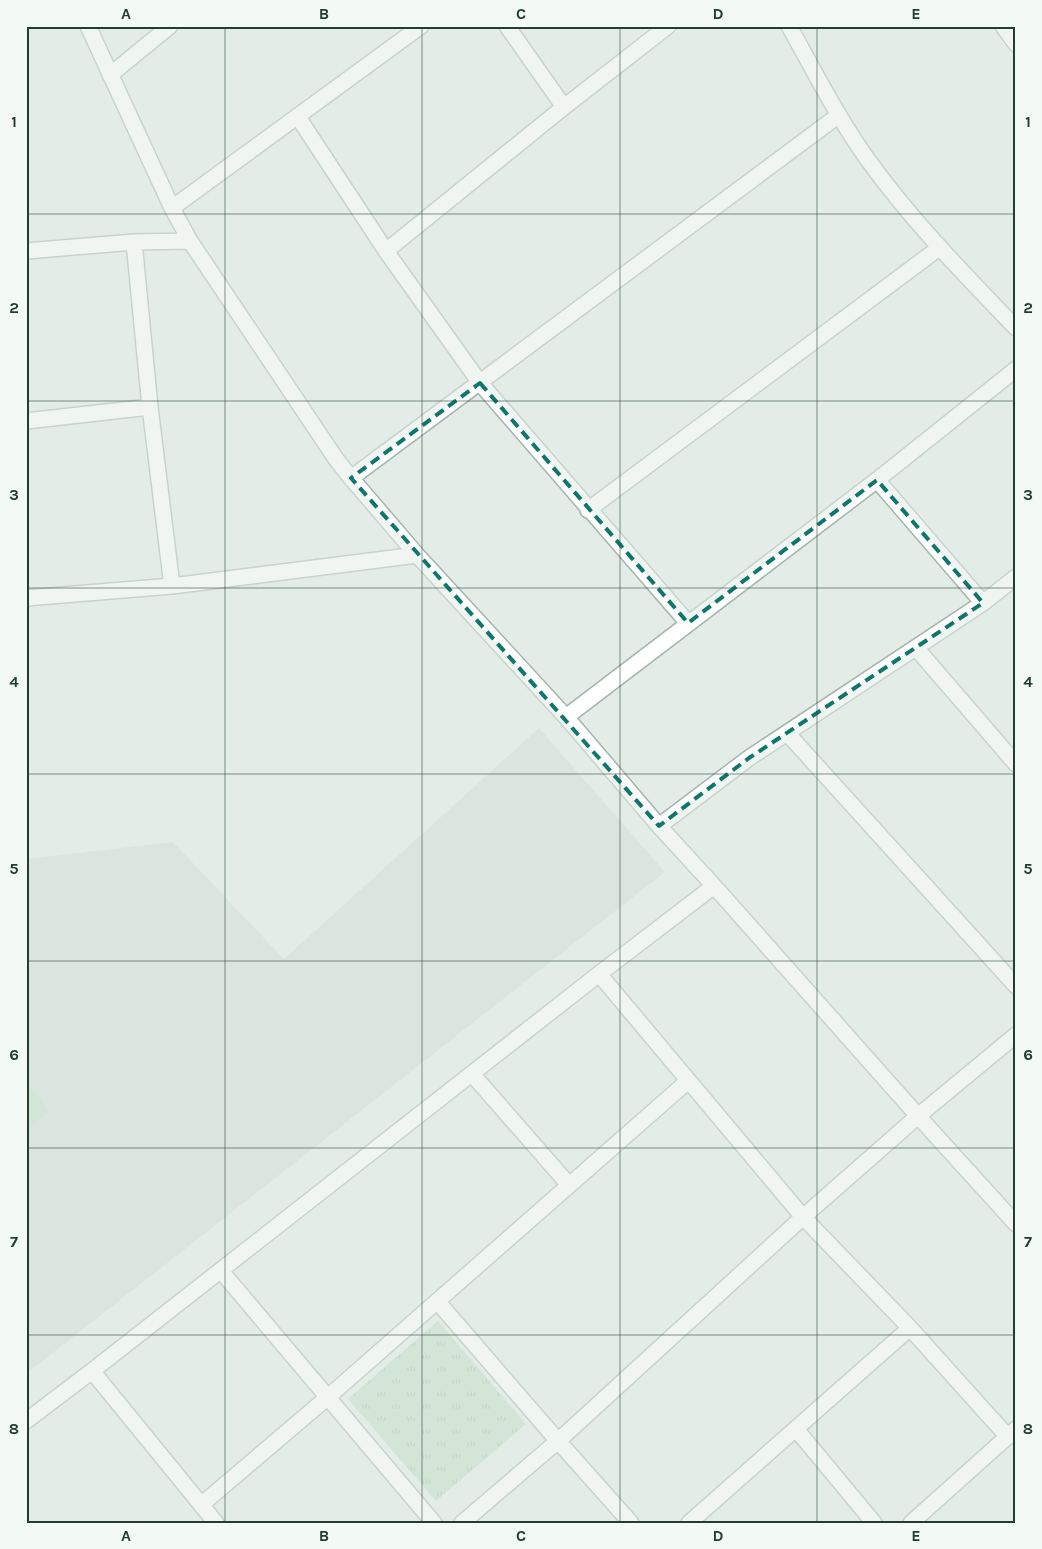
<svg xmlns="http://www.w3.org/2000/svg" width="1042" height="1549" font-family="Karla,sans-serif">
<style>
.built{fill:#d1dcd6}
.grass{fill:url(#grass-tufts)}
.pitch{fill:#bcdcc2}
.lines{fill:none;stroke-linecap:round;stroke-linejoin:round}
.minor-casing{stroke:#a6b4ae;stroke-width:18}
.minor{stroke:#fff;stroke-width:15}
.marked{fill:none;stroke:#0f766e;stroke-width:4;stroke-dasharray:10 6;stroke-linejoin:round}
.grid{fill:none;stroke:#233d34;stroke-width:1;stroke-opacity:0.55}
.neatline{fill:none;stroke:#233d34;stroke-width:2}
.grid-label{font-size:16px;text-anchor:middle;font-weight:bold;fill:#233d34}
</style>
<defs>
<pattern id="grass-tufts" width="24" height="20" patternUnits="userSpaceOnUse" patternTransform="scale(1.25)"><rect width="24" height="20" fill="#bcdcc2"/><path d="M3 7l-1-3M5 7V3M7 7l1-3M15 17l-1-3M17 17v-4M19 17l1-3" fill="none" stroke="#a1bea7"/></pattern>
</defs>
<rect width="100%" height="100%" fill="#e3ece7"/>
<path class="built" d="M539,728L665,872L26,1374V859L173,842L284,959Z"/>
<path class="grass" d="M438,1321L526,1424L436,1501L348,1399Z"/>
<path class="pitch" d="M26,1081L50,1112L26,1130Z"/>
<g class="lines">
<g class="minor-casing">
<path id="minor" d="M88,26L172,208L190,241L336,459L351,478L417,555L566,717L659,826L714,886L918,1116L1016,1224
M507,26L564,107
M789,26C814,71 838,118 868,160C912,221 964,274 1016,328
M1003,26L1016,44
M110,75L170,26
M298,117L386,251L480,383L688,623
M172,208L421,26
M134,242L150,407L172,586
M26,251L134,242L190,241
M386,251L564,107L668,26
M26,421L150,407
M351,478L839,115
M877,480L983,603
M588,510L939,248
M26,598L172,586L417,555
M916,648L1016,764
M566,717L877,480L1016,369
M787,733L1016,986
M659,826L749,758L983,603L1016,577
M599,974L803,1217L910,1328L1008,1437
M472,1074L569,1185
M221,1271L434,1523
M437,1301L558,1441L631,1523
M92,1371L216,1523
M26,1421L92,1371L599,974L714,886
M796,1429L874,1523
M201,1505L328,1397L688,1081
M462,1523L558,1441L803,1217L918,1116L1016,1035
M689,1523L910,1328
M911,1523L1016,1429"/>
</g>
<use href="#minor" class="minor"/>
</g>
<path d="M0 0H1042V1549H0ZM480,383L688,623L877,480L983,603L749,758L659,826L351,478Z" fill="#e3ece7" fill-opacity=".55" fill-rule="evenodd"/>
<path class="marked" d="M480,383L688,623L877,480L983,603L749,758L659,826L351,478Z"/>
<path class="grid" d="M225,26V1523M422,26V1523M620,26V1523M817,26V1523M26,214H1016M26,401H1016M26,588H1016M26,774H1016M26,961H1016M26,1148H1016M26,1335H1016"/>
<rect width="1042" height="1549" fill="none" stroke="#f3f9f5" stroke-width="55"/>
<rect x="28" y="28" width="986" height="1494" class="neatline"/>
<g class="grid-label">
<text x="126" y="19">A</text>
<text x="324" y="19">B</text>
<text x="521" y="19">C</text>
<text x="718" y="19">D</text>
<text x="916" y="19">E</text>
<text x="14" y="127">1</text>
<text x="1028" y="127">1</text>
<text x="14" y="313">2</text>
<text x="1028" y="313">2</text>
<text x="14" y="500">3</text>
<text x="1028" y="500">3</text>
<text x="14" y="687">4</text>
<text x="1028" y="687">4</text>
<text x="14" y="874">5</text>
<text x="1028" y="874">5</text>
<text x="14" y="1060">6</text>
<text x="1028" y="1060">6</text>
<text x="14" y="1247">7</text>
<text x="1028" y="1247">7</text>
<text x="14" y="1434">8</text>
<text x="1028" y="1434">8</text>
<text x="126" y="1541">A</text>
<text x="324" y="1541">B</text>
<text x="521" y="1541">C</text>
<text x="718" y="1541">D</text>
<text x="916" y="1541">E</text>
</g>
</svg>
